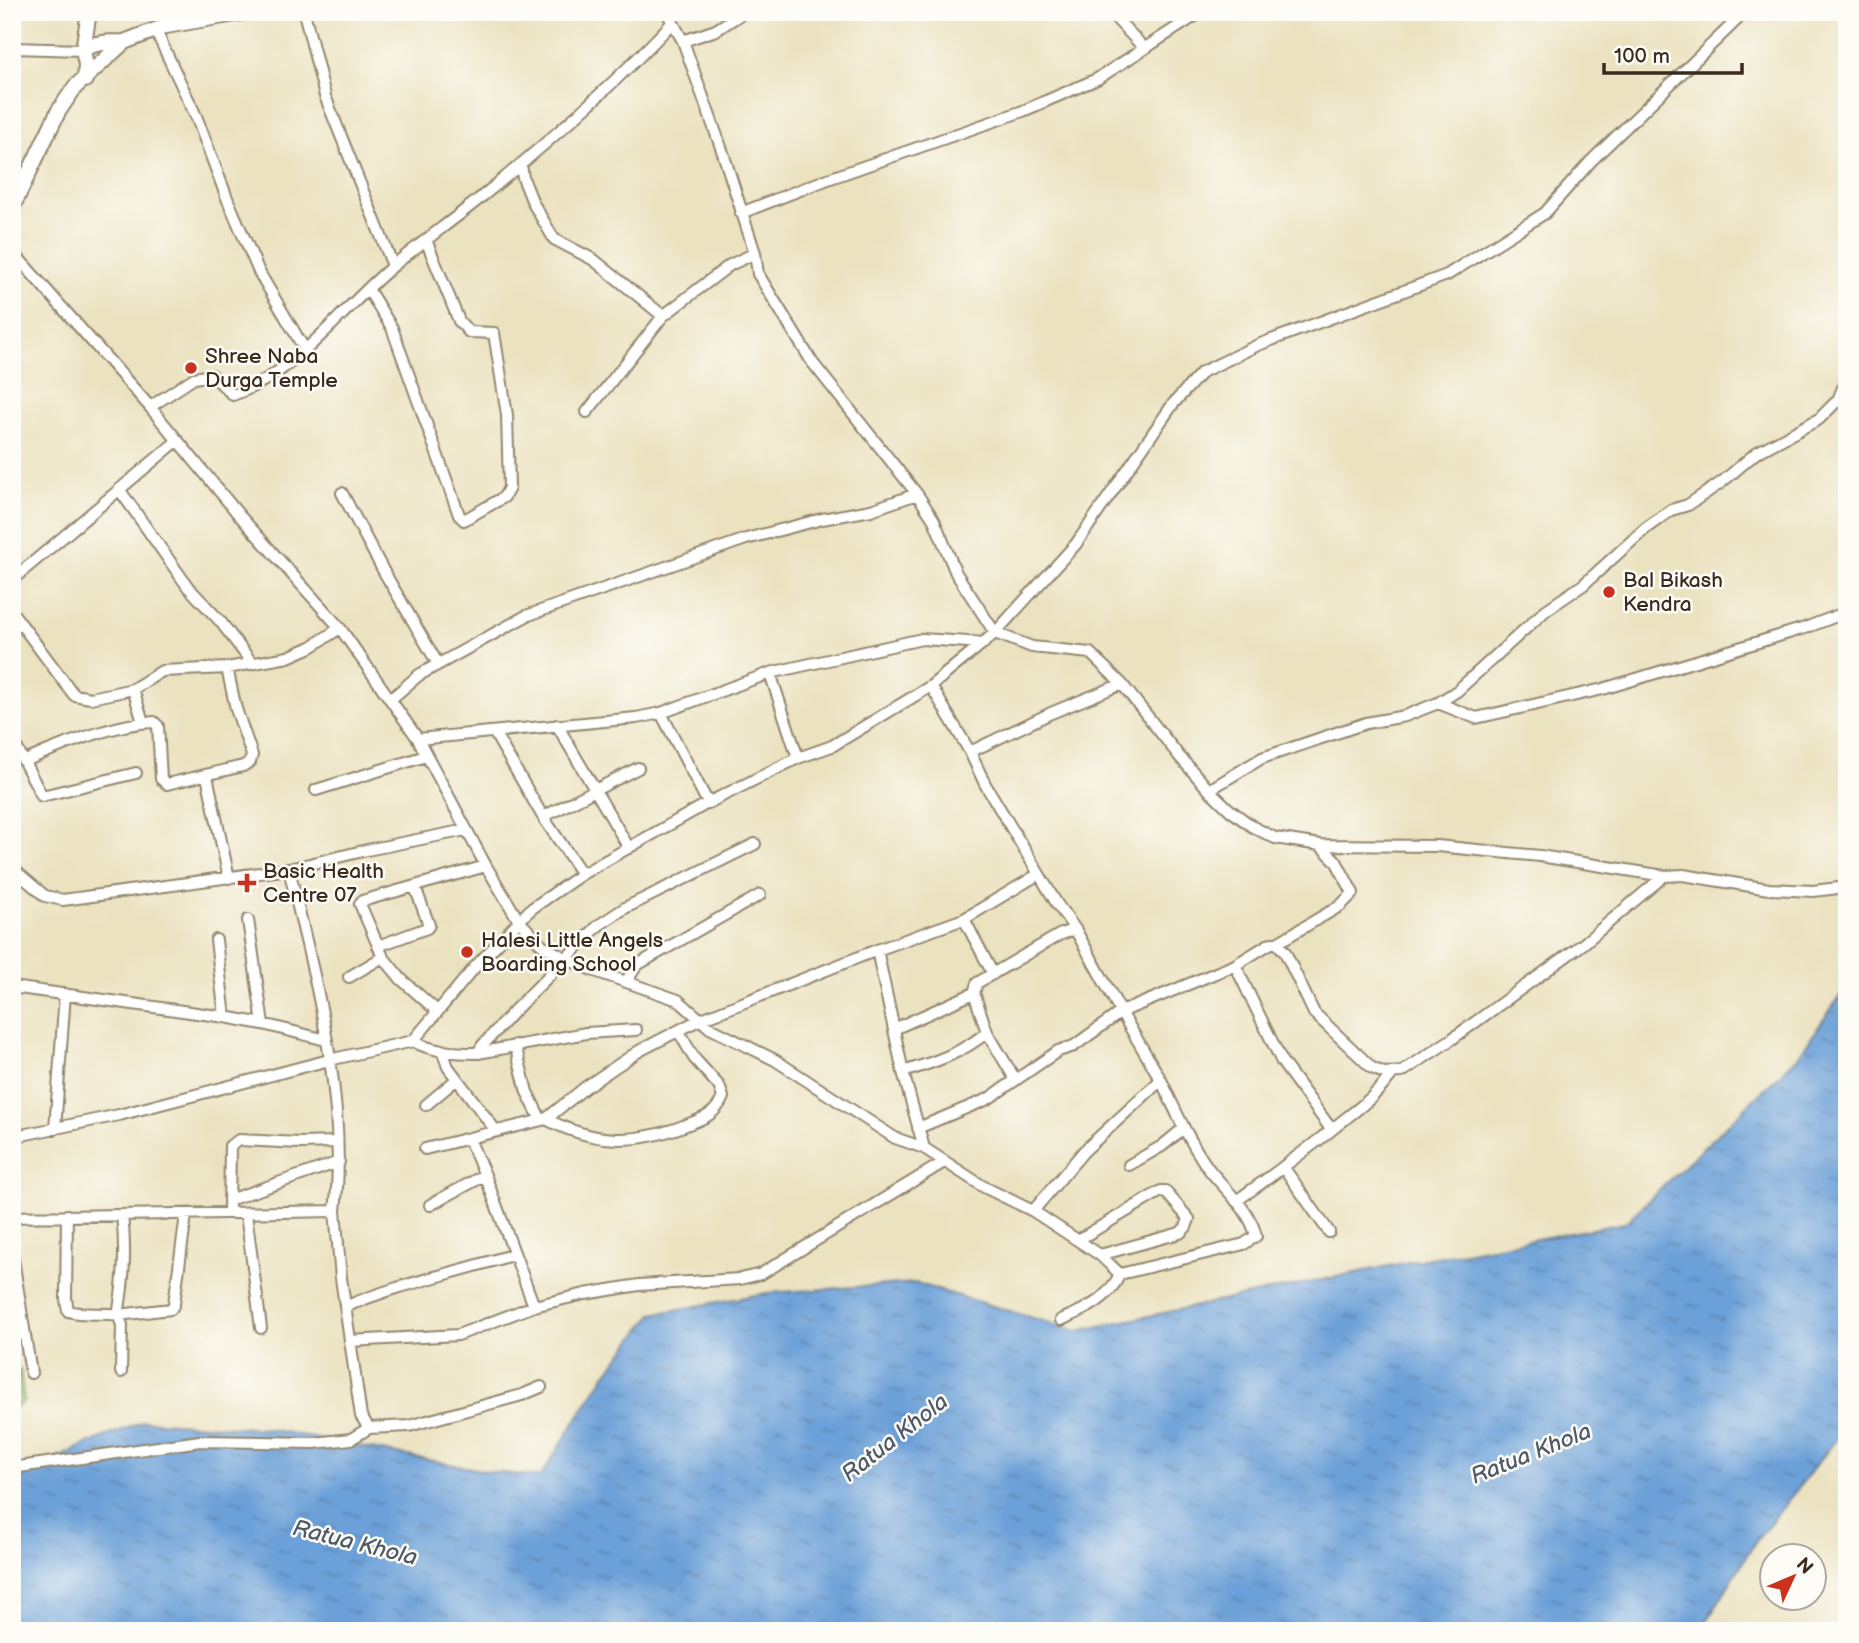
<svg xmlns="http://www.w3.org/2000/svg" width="1859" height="1643" font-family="'Balsamiq Sans',sans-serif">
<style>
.forest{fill:url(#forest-firs);stroke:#667044;stroke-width:2}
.water{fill:url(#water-ripples);stroke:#54657b;stroke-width:2}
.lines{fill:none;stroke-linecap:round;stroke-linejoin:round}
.minor-casing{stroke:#93866f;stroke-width:14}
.tertiary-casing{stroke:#93866f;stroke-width:18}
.minor{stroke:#fff;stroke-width:10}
.tertiary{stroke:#fff;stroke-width:14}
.poi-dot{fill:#c8321e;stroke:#fdfcf7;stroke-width:2.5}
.labels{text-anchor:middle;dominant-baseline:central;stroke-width:5;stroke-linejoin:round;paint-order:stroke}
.poi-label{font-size:21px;fill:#3b2a1e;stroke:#fdfcf7;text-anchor:start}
.water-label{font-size:23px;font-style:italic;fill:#4f5968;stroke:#fdfcf7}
</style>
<defs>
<pattern id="forest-firs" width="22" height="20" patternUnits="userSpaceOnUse" patternTransform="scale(1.75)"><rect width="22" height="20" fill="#90b66b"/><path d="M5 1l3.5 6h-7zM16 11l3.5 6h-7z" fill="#779457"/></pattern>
<pattern id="water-ripples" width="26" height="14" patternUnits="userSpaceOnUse" patternTransform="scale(1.75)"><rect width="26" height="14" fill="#6ca0d8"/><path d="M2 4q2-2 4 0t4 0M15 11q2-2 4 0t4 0" fill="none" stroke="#5a83af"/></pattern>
</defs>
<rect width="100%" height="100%" fill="#fdfcf7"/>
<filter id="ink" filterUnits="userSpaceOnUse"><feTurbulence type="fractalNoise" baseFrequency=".0143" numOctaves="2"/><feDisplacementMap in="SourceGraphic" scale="14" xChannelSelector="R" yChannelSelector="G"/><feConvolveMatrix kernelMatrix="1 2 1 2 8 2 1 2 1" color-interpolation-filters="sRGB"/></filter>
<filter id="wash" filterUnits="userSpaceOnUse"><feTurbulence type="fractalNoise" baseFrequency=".00686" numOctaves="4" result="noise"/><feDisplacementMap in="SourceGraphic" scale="28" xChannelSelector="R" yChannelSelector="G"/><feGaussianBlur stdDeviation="1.57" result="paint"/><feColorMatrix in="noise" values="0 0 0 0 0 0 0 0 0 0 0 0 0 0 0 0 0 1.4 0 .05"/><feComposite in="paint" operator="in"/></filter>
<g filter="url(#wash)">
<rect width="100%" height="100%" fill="#ebe2c0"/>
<path class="forest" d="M20,1370L24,1401L12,1411V1371Z"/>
<path class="water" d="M1847,986V1426L1753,1545L1701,1631H12V1482L80,1447L144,1421L268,1429L486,1471L540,1477L605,1375L653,1314L767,1293L915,1283L1077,1331L1403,1263L1625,1223L1797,1058Z"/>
</g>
<g filter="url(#ink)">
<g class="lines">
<g class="minor-casing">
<path id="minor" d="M304,12L325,96L393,266
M667,12L683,41L723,153L755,253L758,274L812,362L917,494L934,520L956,573L995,633L1032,647L1090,653L1122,684L1179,756L1209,790L1262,758L1366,723L1405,716L1438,703L1476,718L1603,689L1805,628L1847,612
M898,12H901
M1110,12L1144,48
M155,29L196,116L227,198L259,272L305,350
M683,41L716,30L744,12
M12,48L83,50
M521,164L523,178L533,203L554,239L594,260L663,316
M741,213L828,179L1023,111L1097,79L1201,12
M12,251L150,407L239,515L340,628L418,739L486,866L519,921L475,967L413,1041L329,1060L119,1115L12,1137
M368,289L392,328L459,515L464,520L504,497L509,488L507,415L494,333L469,332L459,321L426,240
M150,407L194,378L212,375L233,395C299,372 340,310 393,266C423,241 455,219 485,194C551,140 615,84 673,22
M587,412L663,316L730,265L755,253
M119,489L188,587L220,621L252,663
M342,493L384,572L438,664
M12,580L177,441
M12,612L74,695L91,698L133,689L162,671L227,668L288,657L311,647L340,628
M770,673L798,758
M931,686L970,752L985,784L1057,904L1075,929L1121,1012L1235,965L1271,943H1277L1285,952L1314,1013L1372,1068L1384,1073L1402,1072L1452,1039L1583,944L1664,876L1683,875L1769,889L1813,891L1847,887
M133,689L143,722
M391,699L419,675L526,616L746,539L822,519L871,510L917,494
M1438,703L1457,691L1546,610L1583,585L1646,528L1671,510L1688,505L1722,482L1756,453L1819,419L1838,400L1847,378
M661,713L708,803
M557,725L629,848
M494,732L543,817L582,874
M12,739L42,796L136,773
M418,739L636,718L661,713L770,673L922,639L984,643
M970,752L1051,713L1122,684
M25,761C59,746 117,723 154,722L158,726L161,779L167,784L243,766L250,762L252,755L236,709L227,668
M207,776L229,878
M316,790L426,756
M1209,790L1230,810L1253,827L1275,838L1320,845L1437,846L1540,856L1664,876
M543,817L638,768
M12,868L45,896L63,900L289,869L367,850L466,830
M12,919L14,920
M964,919L993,974
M248,920L263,1024
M216,940L225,1017
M1277,943L1340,906L1353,893L1336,861L1320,845
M378,946L427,928L429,925L415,887
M877,950L903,1072L924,1148
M1235,965L1282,1062L1331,1129
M349,977L383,957
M626,982L637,965L760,895
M12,987L225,1017L263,1024L326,1040
M437,1011L401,979L383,957L360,904L362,901L486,866
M894,1029L974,993
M987,1032L1015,1079
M413,1041C432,1052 456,1053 478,1053L586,1033L636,1030
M515,1045L527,1092L541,1120
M478,1053L482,1046L514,1011L599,925L625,908L755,844
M903,1072C932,1063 963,1053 987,1032L974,993L977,983L1059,935L1075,929
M457,1079L496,1131
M426,1105L457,1079L448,1067L442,1050
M546,1119C594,1144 635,1145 686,1125C702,1119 716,1115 723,1097L719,1086L694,1058L679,1032
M918,1128L988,1099L1058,1051L1074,1046L1121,1012L1161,1080L1084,1151L1033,1211
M55,1129L65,994
M469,1139L485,1175L534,1306
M425,1149L546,1119L587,1086L639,1051L699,1020L877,950L964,919L1039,874
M1129,1165L1162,1146L1184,1128
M1284,1168L1329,1232
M229,1200L339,1162
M1236,1201C1268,1179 1298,1156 1329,1132C1355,1110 1372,1101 1393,1073
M430,1205L485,1175
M335,1211L341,1278L361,1416L369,1428L409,1426L522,1395L541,1387
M229,1212L230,1146L239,1140L300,1143L337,1142
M246,1214L261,1328
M67,1215L66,1299L68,1311C84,1316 102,1312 118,1315L122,1325L121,1372
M122,1215C126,1248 124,1282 118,1315L171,1309L174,1304L186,1215
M12,1217L335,1211C348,1096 315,980 289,869
M1078,1240L1161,1191H1165L1189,1219L1186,1227L1180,1233L1100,1255
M12,1253L31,1373
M1120,1274L1100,1255L1033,1211L984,1187L924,1148L895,1138L775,1060L710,1028L678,1000L592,970L567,959L542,945L519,921L531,909L582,874L708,803L798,758L832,746L931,686L995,633L1076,544L1173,404L1202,372L1258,345L1447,275L1545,213L1591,161L1745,12
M1120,1274L1244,1244L1256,1236C1250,1209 1224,1189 1208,1168C1189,1141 1175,1110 1161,1080
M345,1307C400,1283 458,1273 514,1254
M1061,1320C1086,1309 1108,1300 1120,1274
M350,1341L458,1335L534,1306L585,1294L639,1285L740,1279L761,1274L944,1162
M12,1468L200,1441L314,1443L351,1439L369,1428"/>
</g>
<g class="tertiary-casing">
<path id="tertiary" d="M83,50C93,42 111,42 124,42
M85,80L86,65L83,50L89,12
M12,208L58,112L75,87L124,42L166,26L247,12"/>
</g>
<use href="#minor" class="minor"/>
<use href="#tertiary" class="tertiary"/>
</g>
</g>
<g class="poi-dot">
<circle cx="191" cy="368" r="7"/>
<circle cx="1609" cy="592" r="7"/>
<path d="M243.5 872.5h7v7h7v7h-7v7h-7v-7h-7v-7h7z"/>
<circle cx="467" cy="952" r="7"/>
</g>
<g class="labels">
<g class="poi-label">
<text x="205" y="356">Shree Naba<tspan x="205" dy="24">Durga Temple</tspan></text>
<text x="1623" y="580">Bal Bikash<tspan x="1623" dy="24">Kendra</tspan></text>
<text x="263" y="871">Basic Health<tspan x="263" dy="24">Centre 07</tspan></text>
<text x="481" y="940">Halesi Little Angels<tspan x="481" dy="24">Boarding School</tspan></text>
</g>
<g class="water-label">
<text transform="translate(895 1438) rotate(-38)">Ratua Khola</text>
<text transform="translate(1531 1454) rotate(-22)">Ratua Khola</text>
<text transform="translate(355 1543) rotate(14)">Ratua Khola</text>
</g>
</g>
<rect width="1859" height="1643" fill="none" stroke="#fdfcf7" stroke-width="42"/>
<g transform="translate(1793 1577) rotate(46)"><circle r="33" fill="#fdfcf7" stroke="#afa8a0" stroke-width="2"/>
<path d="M0-5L12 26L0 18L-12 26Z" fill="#c8321e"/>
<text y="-10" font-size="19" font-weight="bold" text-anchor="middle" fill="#3b2a1e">N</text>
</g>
<path d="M1604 63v10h138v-10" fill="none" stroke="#3b2a1e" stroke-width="3.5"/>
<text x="1614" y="63" font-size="21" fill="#3b2a1e" stroke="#fdfcf7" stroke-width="5" paint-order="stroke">100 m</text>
</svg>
